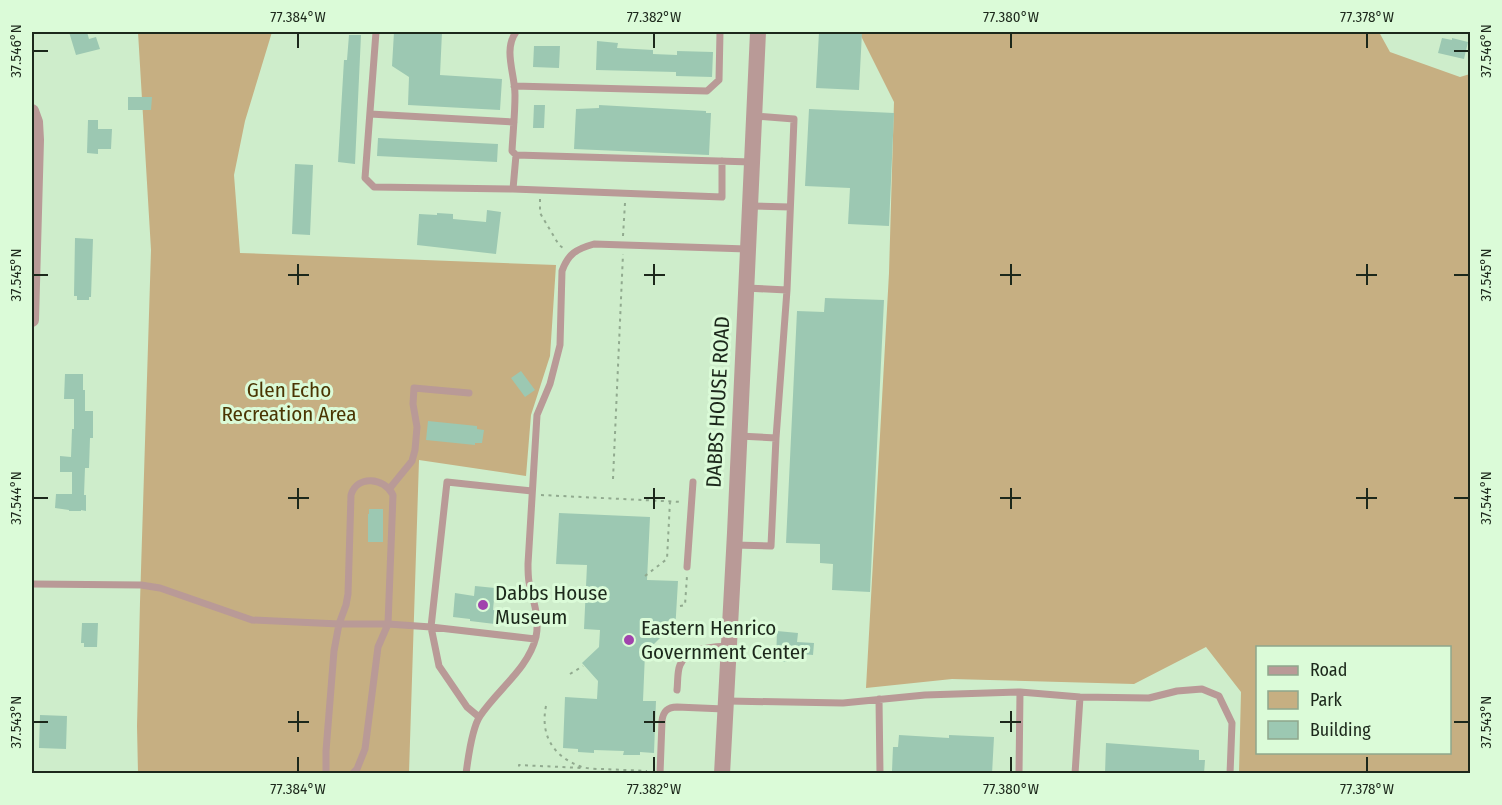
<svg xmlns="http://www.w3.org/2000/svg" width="1502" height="805" font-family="'Fira Sans Condensed',sans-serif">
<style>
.green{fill:#c6af82;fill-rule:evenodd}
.building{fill:#9cc8b2}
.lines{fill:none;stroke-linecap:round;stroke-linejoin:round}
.path{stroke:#91aa8f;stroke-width:2;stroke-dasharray:3 4.5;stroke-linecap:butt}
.service{stroke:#b99a97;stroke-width:7}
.minor{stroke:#b99a97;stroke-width:14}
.tertiary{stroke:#b99a97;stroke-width:16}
.ticks{fill:none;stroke:#1c281b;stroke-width:2}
.poi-dot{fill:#a143ad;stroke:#dbfbd8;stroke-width:2}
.labels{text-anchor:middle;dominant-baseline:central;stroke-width:6;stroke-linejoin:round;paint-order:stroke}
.park-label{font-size:21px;fill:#4a3503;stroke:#dbfbd8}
.street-label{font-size:21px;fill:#1c281b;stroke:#dbfbd8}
.poi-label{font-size:21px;fill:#1c281b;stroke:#dbfbd8;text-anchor:start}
.neatline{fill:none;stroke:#1c281b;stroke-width:2}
.ticks-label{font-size:15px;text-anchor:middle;fill:#1c281b}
</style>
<rect width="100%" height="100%" fill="#ceedcb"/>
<path class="green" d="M138,32H272L245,121L234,175L240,253L556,265L550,356L531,415L526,476L419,460L409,773H138L137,726L140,602L151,250Z
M859,32H1379L1390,52L1460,77L1470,74V773H1239L1241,692L1206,647L1134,684L952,679L866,688L889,273L894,102ZM1258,648H1450V752H1258Z"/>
<path class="building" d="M69,32H87L89,39L96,37L100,49L76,55Z
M394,32H442L440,75L502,79L500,110L408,105L409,77L392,66Z
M819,32H862L859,90L816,88Z
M349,35H361L355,164L338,162L344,60H347Z
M1442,38L1452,40V38L1468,42L1464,59L1438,53Z
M597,41L618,43L617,48L653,50V54L677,55V51L713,52L712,77L676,76V72L596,70Z
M534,46H560L559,68L533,67Z
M128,97H152L151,110H128Z
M534,105H545L544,128H533Z
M599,105L706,111V113H711L709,155L574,149L576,109L599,108Z
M809,109L894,113L889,226L848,224L850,188L805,186Z
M88,120H98V129H112L111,149H98V154L87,153Z
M378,138L498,144L497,162L377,156Z
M295,164L313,165L310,235L292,234Z
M487,210L501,212L496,254L417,245L419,214L437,215V213L453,214V219L486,222Z
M75,238L93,239L91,297H89V300H77V296H74Z
M825,298L884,300L870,592L832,590L833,564L820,563V544L786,543L797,311L824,312Z
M521,371L535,390L525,397L511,378Z
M65,374H83V390H85V411H93V438H90L89,468H85L84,495H86V511L81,510V511H69V510L55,508L56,494H72V472H60V456L71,457L72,429H74V399H64Z
M428,421L477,426V429L484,430L482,443H475V445L426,440Z
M369,509H383V542H368V514H369Z
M559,513L650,517L647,580L678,581L675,632H666L645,653L643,701H656L654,753L640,752V755H623L624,751L594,750V753L578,752V749L563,748L565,697L597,699L598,681L582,663L599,647L600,630L584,629L587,565L556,564Z
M475,586L495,588L493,610L522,613L521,624L504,622L503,625L470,621V619L453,617L455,593L474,596Z
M82,623H98L97,647H84V643H81Z
M777,631L798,633L797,642L814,643L813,655L790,653L789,662L776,661Z
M40,715L67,716L66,749L39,748Z
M899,735L949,738V735L994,737L992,774H944L892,771L893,747H898Z
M1106,743L1199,750V760H1205L1204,774H1105Z"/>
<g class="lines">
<path class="path" d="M540,199V213L559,245L563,248
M623,236L625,203
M613,479L623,254
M541,495L682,502
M645,576L667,559L670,501
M680,606L685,605L687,576
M570,674L583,666
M546,706C540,735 553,757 582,767C589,769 598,769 605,769C619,770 633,770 647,771
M519,774V765L582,768"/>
<path class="service" d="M376,32L365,178L374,187L513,189
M516,32C503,50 515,74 515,95C515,114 513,132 512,151L516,155L752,162
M514,86L707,91L719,80L720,32
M370,114L514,122
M754,116L794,119L787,290
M516,155L513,189L722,197V161
M750,206L790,207
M739,436L776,438
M390,488L412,461L415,450L417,427L413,404L414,388L469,393
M734,545L771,546L776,438L787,290L746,288
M687,567L693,482
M32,584L141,585L160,588L252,620L339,624H388L431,627L447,482L532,491
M677,690C678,682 677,672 680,665C688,647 712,647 728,646
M879,699L880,774
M728,701L843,703L925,695L1020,692L1080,697L1149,698L1177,691L1202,689L1219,696L1232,723L1230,774
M479,717L467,707L439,666L431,627L535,639
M326,774V751L334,651L339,624L346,605L348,594L351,495C357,475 384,477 393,495L388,624L378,647L365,749L357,769L352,774
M466,774C468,758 472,728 480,716C498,689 528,669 536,637C540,617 533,601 529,582C528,576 528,570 528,564L537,415L550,384L560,345L562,271C568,254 576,249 594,244L747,249
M660,774L662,721C663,712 667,707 677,707L724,709
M1019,774L1020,692
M1075,774L1080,697"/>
<path class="minor" d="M32,111L36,122L37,140L32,320"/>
<path class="tertiary" d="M722,774L735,533L758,32"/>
</g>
<path class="ticks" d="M298,33V48M654,33V48M1011,33V48M1367,33V48M33,51H48M1454,51H1469M298,264V285M654,264V285M1011,264V285M1367,264V285M33,275H48M288,275H309M644,275H665M1000,275H1021M1356,275H1377M1454,275H1469M298,488V509M654,488V509M1011,488V509M1367,488V509M33,498H48M288,498H309M644,498H665M1000,498H1021M1356,498H1377M1454,498H1469M298,711V732M654,711V732M1011,711V732M33,722H48M288,722H309M644,722H665M1000,722H1021M1454,722H1469M298,757V772M654,757V772M1011,757V772M1367,757V772"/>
<g class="poi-dot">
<circle cx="483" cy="605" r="6"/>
<circle cx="629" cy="640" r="6"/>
</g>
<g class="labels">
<g class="park-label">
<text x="289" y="390">Glen Echo<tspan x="289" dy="24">Recreation Area</tspan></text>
</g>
<g class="street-label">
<text transform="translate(718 402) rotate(-87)">DABBS HOUSE ROAD</text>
</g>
<g class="poi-label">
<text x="495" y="593">Dabbs House<tspan x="495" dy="24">Museum</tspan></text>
<text x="641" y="628">Eastern Henrico<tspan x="641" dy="24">Government Center</tspan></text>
</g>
</g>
<rect width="1502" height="805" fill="none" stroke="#dbfbd8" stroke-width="66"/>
<rect x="1256" y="646" width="195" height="108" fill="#dbfbd8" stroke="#8fa78c" stroke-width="1.5"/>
<rect x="1268" y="666" width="30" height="9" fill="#b99a97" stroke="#8fa78c" stroke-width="1.5"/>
<text x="1310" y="676" font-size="18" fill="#1c281b">Road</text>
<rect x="1268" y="691" width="30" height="18" fill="#c6af82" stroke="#8fa78c" stroke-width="1.5"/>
<text x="1310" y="706" font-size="18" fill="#1c281b">Park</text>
<rect x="1268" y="721" width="30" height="18" fill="#9cc8b2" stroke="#8fa78c" stroke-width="1.5"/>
<text x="1310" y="736" font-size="18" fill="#1c281b">Building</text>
<rect x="33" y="33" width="1436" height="739" class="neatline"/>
<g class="ticks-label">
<text x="298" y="22">77.384°W</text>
<text x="654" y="22">77.382°W</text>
<text x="1011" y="22">77.380°W</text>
<text x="1367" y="22">77.378°W</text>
<text transform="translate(16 51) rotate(-90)" y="5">37.546°N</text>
<text transform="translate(1486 51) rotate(-90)" y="5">37.546°N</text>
<text transform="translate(16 275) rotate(-90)" y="5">37.545°N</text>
<text transform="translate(1486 275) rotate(-90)" y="5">37.545°N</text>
<text transform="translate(16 498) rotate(-90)" y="5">37.544°N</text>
<text transform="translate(1486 498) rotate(-90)" y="5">37.544°N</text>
<text transform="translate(16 722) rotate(-90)" y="5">37.543°N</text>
<text transform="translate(1486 722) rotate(-90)" y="5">37.543°N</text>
<text x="298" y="794">77.384°W</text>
<text x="654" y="794">77.382°W</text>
<text x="1011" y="794">77.380°W</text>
<text x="1367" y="794">77.378°W</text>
</g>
</svg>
